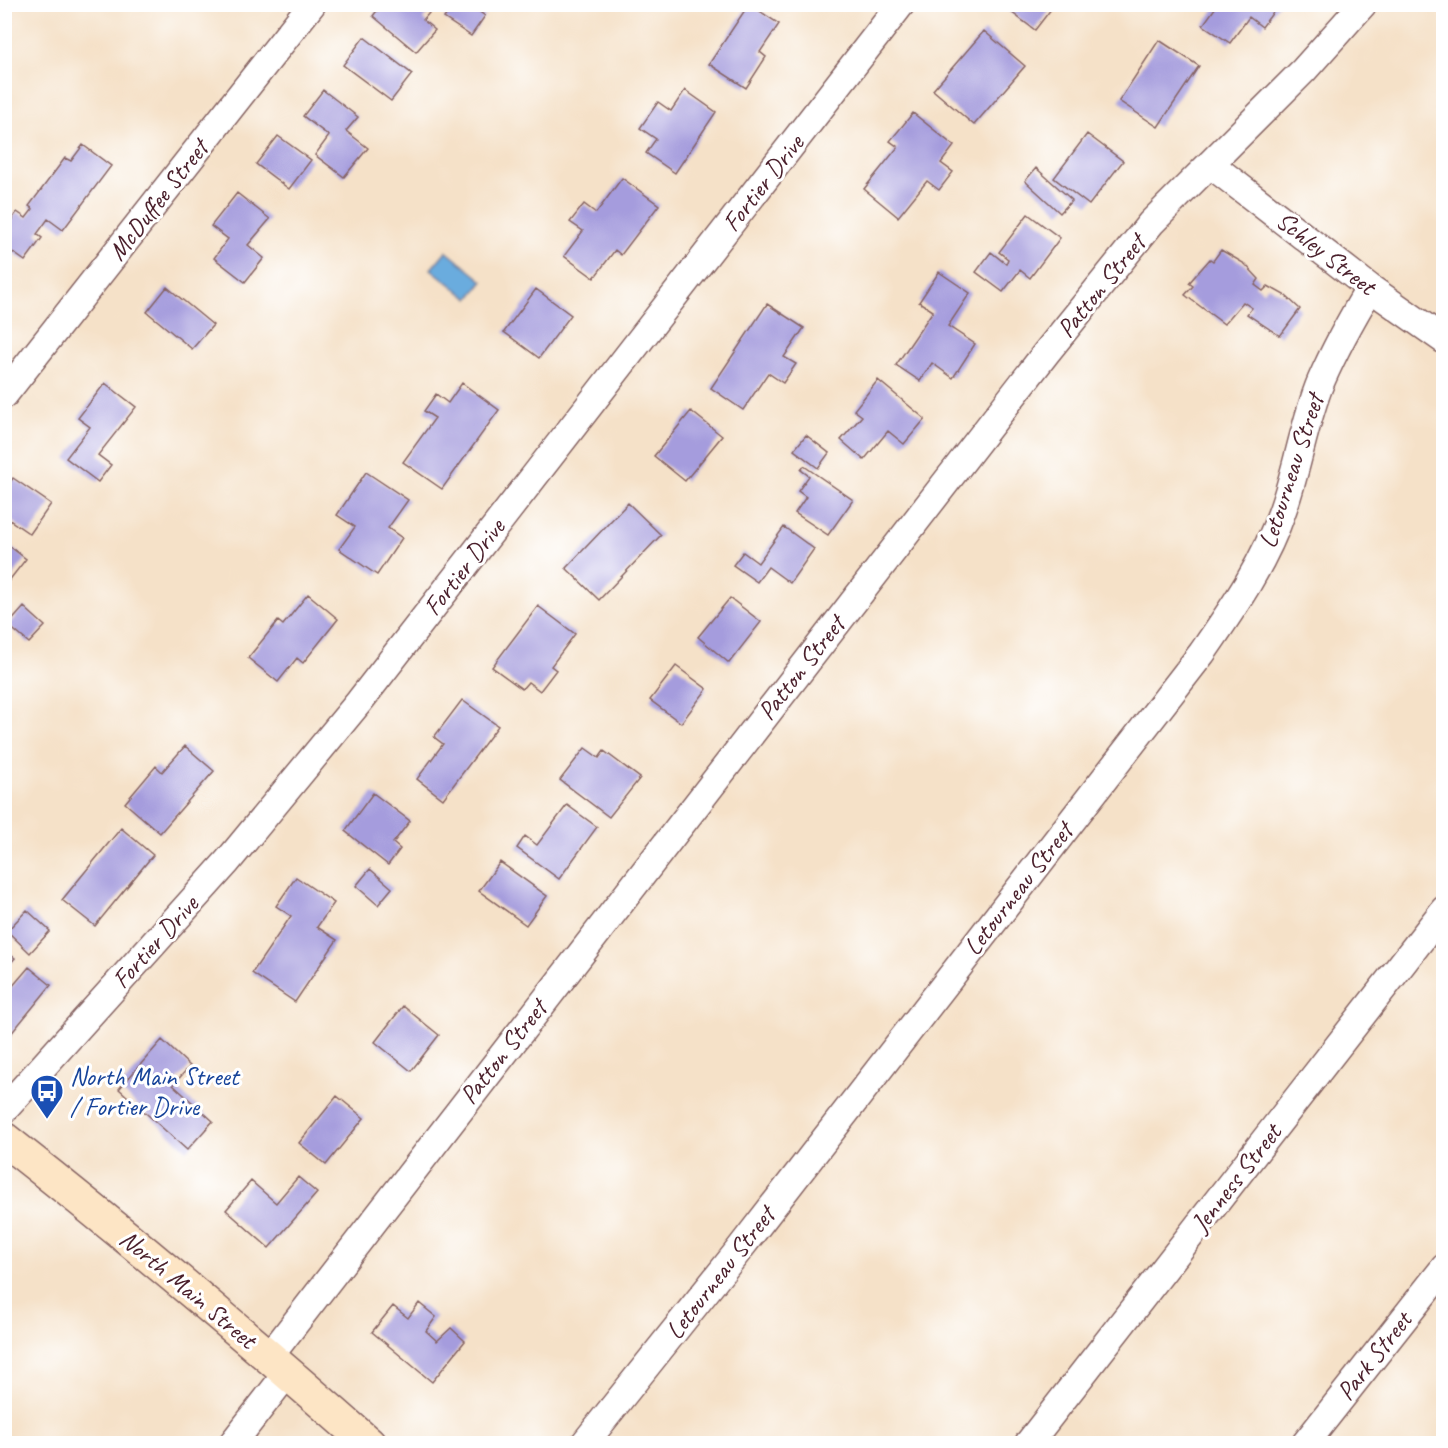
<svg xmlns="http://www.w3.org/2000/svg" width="1448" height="1448" font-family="Caveat,sans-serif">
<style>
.water{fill:#6aacde;stroke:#5a6684;stroke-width:1.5}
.building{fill:#a59cdd}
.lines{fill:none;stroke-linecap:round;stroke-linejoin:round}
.minor-casing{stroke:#866362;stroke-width:30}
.secondary-casing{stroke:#866362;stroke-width:36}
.minor{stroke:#fff;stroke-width:27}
.secondary{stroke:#fde5c5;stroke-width:33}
.labels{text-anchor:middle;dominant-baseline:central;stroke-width:6;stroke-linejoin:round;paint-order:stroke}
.street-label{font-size:26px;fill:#4a1f2b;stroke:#fff}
.transit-label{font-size:26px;fill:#164399;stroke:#fff;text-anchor:start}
</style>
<rect width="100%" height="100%" fill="#fff"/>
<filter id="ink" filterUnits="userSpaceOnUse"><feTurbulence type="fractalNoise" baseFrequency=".0167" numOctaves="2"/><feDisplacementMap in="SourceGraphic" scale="12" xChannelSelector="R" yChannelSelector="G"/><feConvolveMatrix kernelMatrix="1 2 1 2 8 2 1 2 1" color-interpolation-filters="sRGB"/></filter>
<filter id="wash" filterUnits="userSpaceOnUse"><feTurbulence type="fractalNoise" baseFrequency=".008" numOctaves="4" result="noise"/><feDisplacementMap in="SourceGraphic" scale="24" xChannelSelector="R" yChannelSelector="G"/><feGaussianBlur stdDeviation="1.35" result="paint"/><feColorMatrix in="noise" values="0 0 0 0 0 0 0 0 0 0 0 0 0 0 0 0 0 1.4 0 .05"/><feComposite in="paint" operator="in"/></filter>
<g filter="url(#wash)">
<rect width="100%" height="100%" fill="#f5e1c8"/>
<path class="water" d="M446,251L483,281L469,299L431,269Z"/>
<g id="blocks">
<path class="building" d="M382,4H419L429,13L423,20L435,30L416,52L373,16Z
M454,4H469L485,16L471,36L444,18Z
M749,4L779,24L760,52L766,57L746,88L709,64Z
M1005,4H1055L1035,30L1003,6Z
M1218,4H1279L1262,27L1249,17L1230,43L1203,25Z
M984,31L1025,66L974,125L933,90Z
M364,37L412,74L391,101L343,65Z
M1159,40L1199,66L1158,127L1119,101Z
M323,90L358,117L346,131L368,148L344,177L315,155L329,136L303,116Z
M685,90L716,112L675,173L646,153L656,139L640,128L658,102L671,111Z
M913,113L954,146L941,163L953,172L939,190L927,181L898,217L864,189L898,147L890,141Z
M1087,134L1123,161L1089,205L1054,178Z
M278,136L311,160L289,189L256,164Z
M83,145L111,166L63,230L48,219L37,234L42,238L25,261L4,246V230L17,212L26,218L33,209L29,206L65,158L71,161Z
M1036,168L1072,200L1060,213L1025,181Z
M622,178L659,205L621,255L615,250L594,278L564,256L583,231L570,222L584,204L596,213Z
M237,193L270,219L248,245L264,258L245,282L214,258L228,239L211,226Z
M1028,214L1060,238L1030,278L1020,270L1003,292L976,272L991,252L1006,264L1008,259L999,252Z
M1221,250L1245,264L1259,279L1255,285L1263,291L1268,286L1286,296L1300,309L1280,336L1247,314L1252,308L1243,302L1224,324L1185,295L1193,286L1189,283L1210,259L1213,261Z
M939,272L970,293L948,326L975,344L953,378L932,363L920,381L896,365L933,311L919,302Z
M167,287L213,325L192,349L147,312Z
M536,289L571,315L539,358L504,332Z
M767,304L804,328L784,357L796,364L783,383L768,373L743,410L711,388Z
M878,380L925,419L904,444L888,431L864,460L841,440L862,416L854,410Z
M105,383L136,407L98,455L111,465L98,482L66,458L90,427L78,418Z
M462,383L499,410L442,489L403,462L435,418L424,411L436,394L448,403Z
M691,411L722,436L685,481L654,456Z
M806,435L829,453L818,468L794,450Z
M804,466L853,500L828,535L795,513L806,497L798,491L809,476L801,470Z
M366,472L408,500L388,528L402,538L377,575L339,549L355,527L337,515Z
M13,478L51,504L30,534L4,516V491Z
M628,503L661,535L599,600L566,568Z
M784,527L814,549L790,583L768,567L757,582L733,565L743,552L758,563Z
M4,542L26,559L4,587Z
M308,594L338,619L303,663L297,658L278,682L248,658L278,621L283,625Z
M730,598L761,622L729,663L698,637Z
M538,606L575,634L551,666L556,670L540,691L528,682L522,689L492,667Z
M24,607L45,626L29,643L8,625Z
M676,666L707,689L681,723L650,700Z
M462,700L498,726L443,799L417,779L443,744L434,737Z
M185,746L214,771L160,833L125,803L156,766L162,772Z
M585,748L599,758L604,751L640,778L609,817L560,780Z
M373,793L410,821L393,843L400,849L388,865L345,831Z
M567,805L597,827L559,879L517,848L525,836L537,845Z
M121,828L153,855L95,926L62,900Z
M500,862L547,896L526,925L479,891Z
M370,869L392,888L378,905L356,886Z
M296,877L334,903L317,927L337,940L295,1002L252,973L291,916L276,906Z
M27,910L50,931L30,953L7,931Z
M4,950L15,958L4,970Z
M29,967L51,985L10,1035L4,1030V983L11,988Z
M403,1006L439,1035L411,1071L375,1042Z
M162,1040L190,1066L173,1085L213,1121L187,1150L119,1089Z
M337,1096L364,1118L326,1165L299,1143Z
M298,1177L317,1193L269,1248L226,1210L251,1181L276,1203Z
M419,1303L436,1317L426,1331L437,1341L451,1328L465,1341L432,1382L372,1332L393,1306L408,1318Z"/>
</g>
</g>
<g filter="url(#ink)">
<use href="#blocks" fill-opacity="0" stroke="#866362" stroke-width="1.5"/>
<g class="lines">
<g class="minor-casing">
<path id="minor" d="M1210,164L1370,288L1444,340
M4,395L312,4
M4,1110L227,862L359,702L901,4
M269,1357L1046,353L1151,223L1304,70L1363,4
M232,1444L288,1372
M584,1444L735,1255L1202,653C1234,607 1265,562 1283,509C1298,467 1304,422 1321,381C1335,349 1352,318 1370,288
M1028,1444L1444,910
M1305,1444L1444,1268"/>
</g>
<g class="secondary-casing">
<path id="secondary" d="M4,1139C129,1237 250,1339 369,1444"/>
</g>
<use href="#minor" class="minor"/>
<use href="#secondary" class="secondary"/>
</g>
</g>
<defs>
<g id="bus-pin" transform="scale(1.725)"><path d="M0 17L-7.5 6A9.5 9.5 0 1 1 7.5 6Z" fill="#1a4fb4" stroke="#fff"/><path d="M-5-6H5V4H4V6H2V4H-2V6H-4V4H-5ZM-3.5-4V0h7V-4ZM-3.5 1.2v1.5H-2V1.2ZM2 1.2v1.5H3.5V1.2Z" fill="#fff"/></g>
</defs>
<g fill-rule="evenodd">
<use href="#bus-pin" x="47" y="1091"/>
</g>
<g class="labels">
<g class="street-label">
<text transform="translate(763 183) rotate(-52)">Fortier Drive</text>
<text transform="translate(158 200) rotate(-52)">McDuffee Street</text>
<text transform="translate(1326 253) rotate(38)">Schley Street</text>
<text transform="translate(1101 286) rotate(-51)">Patton Street</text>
<text transform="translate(1291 471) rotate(-72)">Letourneau Street</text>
<text transform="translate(464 567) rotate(-52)">Fortier Drive</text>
<text transform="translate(801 668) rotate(-52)">Patton Street</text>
<text transform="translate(1018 889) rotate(-52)">Letourneau Street</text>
<text transform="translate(155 942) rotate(-48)">Fortier Drive</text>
<text transform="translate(503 1052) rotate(-52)">Patton Street</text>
<text transform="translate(1236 1178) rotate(-52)">Jenness Street</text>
<text transform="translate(720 1273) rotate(-52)">Letourneau Street</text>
<text transform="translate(188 1289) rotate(40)">North Main Street</text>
<text transform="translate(1374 1356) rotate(-52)">Park Street</text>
</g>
<g class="transit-label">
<text x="70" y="1076">North Main Street<tspan x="70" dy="30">/ Fortier Drive</tspan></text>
</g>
</g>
<rect width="1448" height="1448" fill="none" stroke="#fff" stroke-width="24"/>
</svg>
